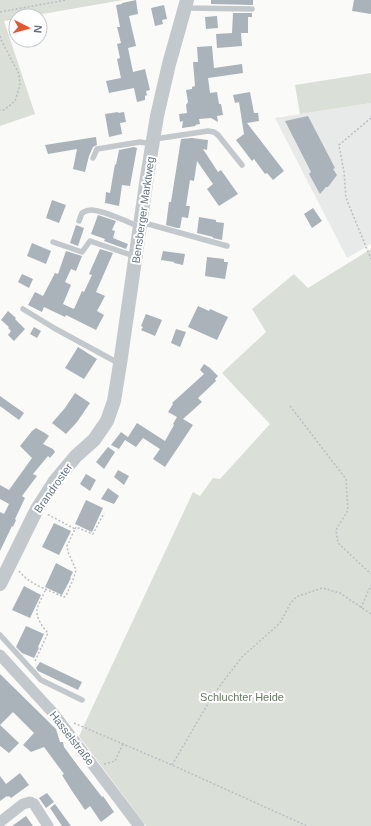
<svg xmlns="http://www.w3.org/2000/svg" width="371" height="826" font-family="Arial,sans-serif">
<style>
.built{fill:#e8e9e9}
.green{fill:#dadfd7}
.building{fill:#aab3b9}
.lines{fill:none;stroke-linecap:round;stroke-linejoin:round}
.path{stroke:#bbbfc2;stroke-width:1.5;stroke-dasharray:2 2;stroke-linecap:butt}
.service{stroke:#c3c8cc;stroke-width:5.5}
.minor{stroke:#c3c8cc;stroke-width:11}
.tertiary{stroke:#c3c8cc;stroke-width:14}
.labels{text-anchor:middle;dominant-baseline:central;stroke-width:4;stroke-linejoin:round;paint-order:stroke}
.street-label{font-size:11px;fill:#657683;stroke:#fff}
.park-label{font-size:11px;fill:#687a64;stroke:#fff}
</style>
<rect width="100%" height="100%" fill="#fafaf8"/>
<path class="built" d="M371,103V244L347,258L275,118Z"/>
<path class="green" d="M0,0H123L31,16H16V19L4,21L35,114L0,126Z
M371,73V103L300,114L295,85Z
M371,249V826H146L79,736L193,492L200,496L213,478L220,479L270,424L222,373L266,332L252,309L294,274L308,288Z"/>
<path class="building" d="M136,0L138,14L129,16L136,46L128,48L133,72L145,69L150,90L146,91L147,95L145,96V100L137,102L134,88L109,93L106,81L121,78L117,59L120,58L117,44L121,43L117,27H120L116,5L122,4V3Z
M211,0H253V5L211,4Z
M354,0H371V14L352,11Z
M164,5L167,19L162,20L163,24L155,26L151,8Z
M233,13H252V17H248V33H241L242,46L217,48L216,34L232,33Z
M217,16L218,28L206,29L205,17Z
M212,46L214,68L242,64L243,73L208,78L210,93L217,92L219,104H221L223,115L217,116L218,122L211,118L199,119L200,124L195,125L196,126L182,128L183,121L180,122L179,114L187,113L186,105L188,102L186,90L192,89V87L195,86L193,62H198L197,47Z
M250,92L254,113H258L259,121L247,123L284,171L273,180L267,173L265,174L254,159L252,161L236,140L244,134L239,102L235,103L233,95Z
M118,112V113L124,112L126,122L120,123L122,134L109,137L105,114Z
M308,116L335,168L333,169L337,175L328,187H326L320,194L309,174L311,172L285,121Z
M96,137L97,145L93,147L89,156L85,172L73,169L77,149L48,154L45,145Z
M192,138L208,140L207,150L203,149L218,172L221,170L238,194L219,206L207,189L213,184L197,161L194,181L190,180L186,206H190L188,218L182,217L180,228H177L166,225L169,202H171L181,139Z
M134,147L137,148L130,186L122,185L119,206L105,203L106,192L110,193L115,164L116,165L119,150Z
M52,200L66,205L59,223L46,218Z
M313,208L322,221L312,228L304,214Z
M98,215L116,221L112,230L115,231L113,238L128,244L126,249L104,241L105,239L91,234Z
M199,217L216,220V222L224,223L222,240L213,238V237L197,233Z
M76,225L84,228L78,246L70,243Z
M32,243L51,251L46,264L27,256Z
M100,249L113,253L96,292L105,296L97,311L104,315L96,330L66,315L65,317L44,307L42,312L28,305L35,292L43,296L55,273L58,274L66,251L82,256L76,271L71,269L65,282L71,285L63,304L74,309L82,291L84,292L92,275L89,274Z
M163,251L185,254L183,265L174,263V262L161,260Z
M207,257L224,259V262H228L225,279L205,276Z
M22,274L33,279L29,288L18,282Z
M198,306L209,311L210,309L228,317L217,340L188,327Z
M8,311L16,318L15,319L25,329L14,341L8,335L11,331L8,328L9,327L1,320Z
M146,314L162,320L155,336L141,330L143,327L141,326Z
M34,327L41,331L37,338L30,334Z
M176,329L186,332L180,347L171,343Z
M78,347L97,359L84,379L65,368Z
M204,364L210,368L218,376L215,379L216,381L198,398L202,402L183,419L193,425L165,467L153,459L160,449L143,438L136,447L125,440L119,449L111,445L121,432L128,437L137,423L165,441L174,425L173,424L177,417L168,412L173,404L172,403L204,374L200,370Z
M75,393L90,403L77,422L66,434L52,423L65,408Z
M0,396L24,413L19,420L0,406Z
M36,428L45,433L49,436L43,444L53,449L55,452L50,458L48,456L33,474L37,476L22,496L25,498L15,519L16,520L13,527L12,526L0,551V512L4,514L9,504L0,499V485L9,490L32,458L20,446L32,431Z
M108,447L115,452L104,469L96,462Z
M118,470L129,476L124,485L114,477Z
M86,474L96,480L90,491L80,484Z
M108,488L119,496L114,504L101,499Z
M86,500L103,508L92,532L75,524Z
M54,523L71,531L59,555L42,547Z
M56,563L73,572L70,578H71L62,595L45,587Z
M24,586L41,595L30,618L12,610Z
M26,626L44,634L38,647L39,648L34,658L22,653L16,647Z
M40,662L82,682L78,690L38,671L36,668Z
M0,674L56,729L60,742H63L64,747L78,766L102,797L103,796L114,812L101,822L90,806L85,810L72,791L62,775L64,774L44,747L31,752L23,745L34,733L13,712L0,725L19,743L9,753L0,746Z
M20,773L29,785L11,798L9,796L8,797L7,796L0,801V776L6,784Z
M47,793L54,802L46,808L39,798Z
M55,804L71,826H62L50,808Z
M26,816L33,826H12Z"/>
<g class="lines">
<path class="path" d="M0,12L66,0
M0,36L1,40L19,74L20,85L15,101L4,110H0
M371,118L339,145L344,172L346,198L371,259
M290,406L346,479L348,510L336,530L338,543L371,574
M75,529L76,527L93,534L104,513
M19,571C30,585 49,590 64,597L66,596L74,577L76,570L68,552L67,546L75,529L47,514
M361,608L371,585
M35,661L48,633C43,628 36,618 37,610C37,606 44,594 46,589
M74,723L172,765L307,826
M104,764L115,761L123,744
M172,765L213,695L242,657L280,623L290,604L296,597L322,588L340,593L371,614"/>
<path class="service" d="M186,8L252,9
M155,139L208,131L214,132L218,135L242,165
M93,158L97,149L140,142L152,144
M79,221L82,213C85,211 88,210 91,210C104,210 127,222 140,227
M141,222L227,246
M53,242L82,252L90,241L134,256
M23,309L54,328L120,364
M0,635L41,680L82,700"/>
<path class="minor" d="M0,655L55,715L139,826
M0,822L23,804L30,802L34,804L48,826"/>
<path class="tertiary" d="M0,584L37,509L55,481L76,456L94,440L107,421L114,401L120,364L147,177L157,116L169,64L187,0"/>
</g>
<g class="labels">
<g class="street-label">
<text transform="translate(143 210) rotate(-82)">Bensberger Marktweg</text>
<text transform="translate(53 488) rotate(-55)">Brandroster</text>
<text transform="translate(72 738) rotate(52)">Hasselstraße</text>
</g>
<g class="park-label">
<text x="242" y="697">Schluchter Heide</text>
</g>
</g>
<g transform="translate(28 28) rotate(96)"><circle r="19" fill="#ffffff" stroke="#c1c8cd"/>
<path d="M0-3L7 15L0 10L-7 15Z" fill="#e4572e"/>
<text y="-6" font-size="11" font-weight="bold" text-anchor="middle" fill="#657683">N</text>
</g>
</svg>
